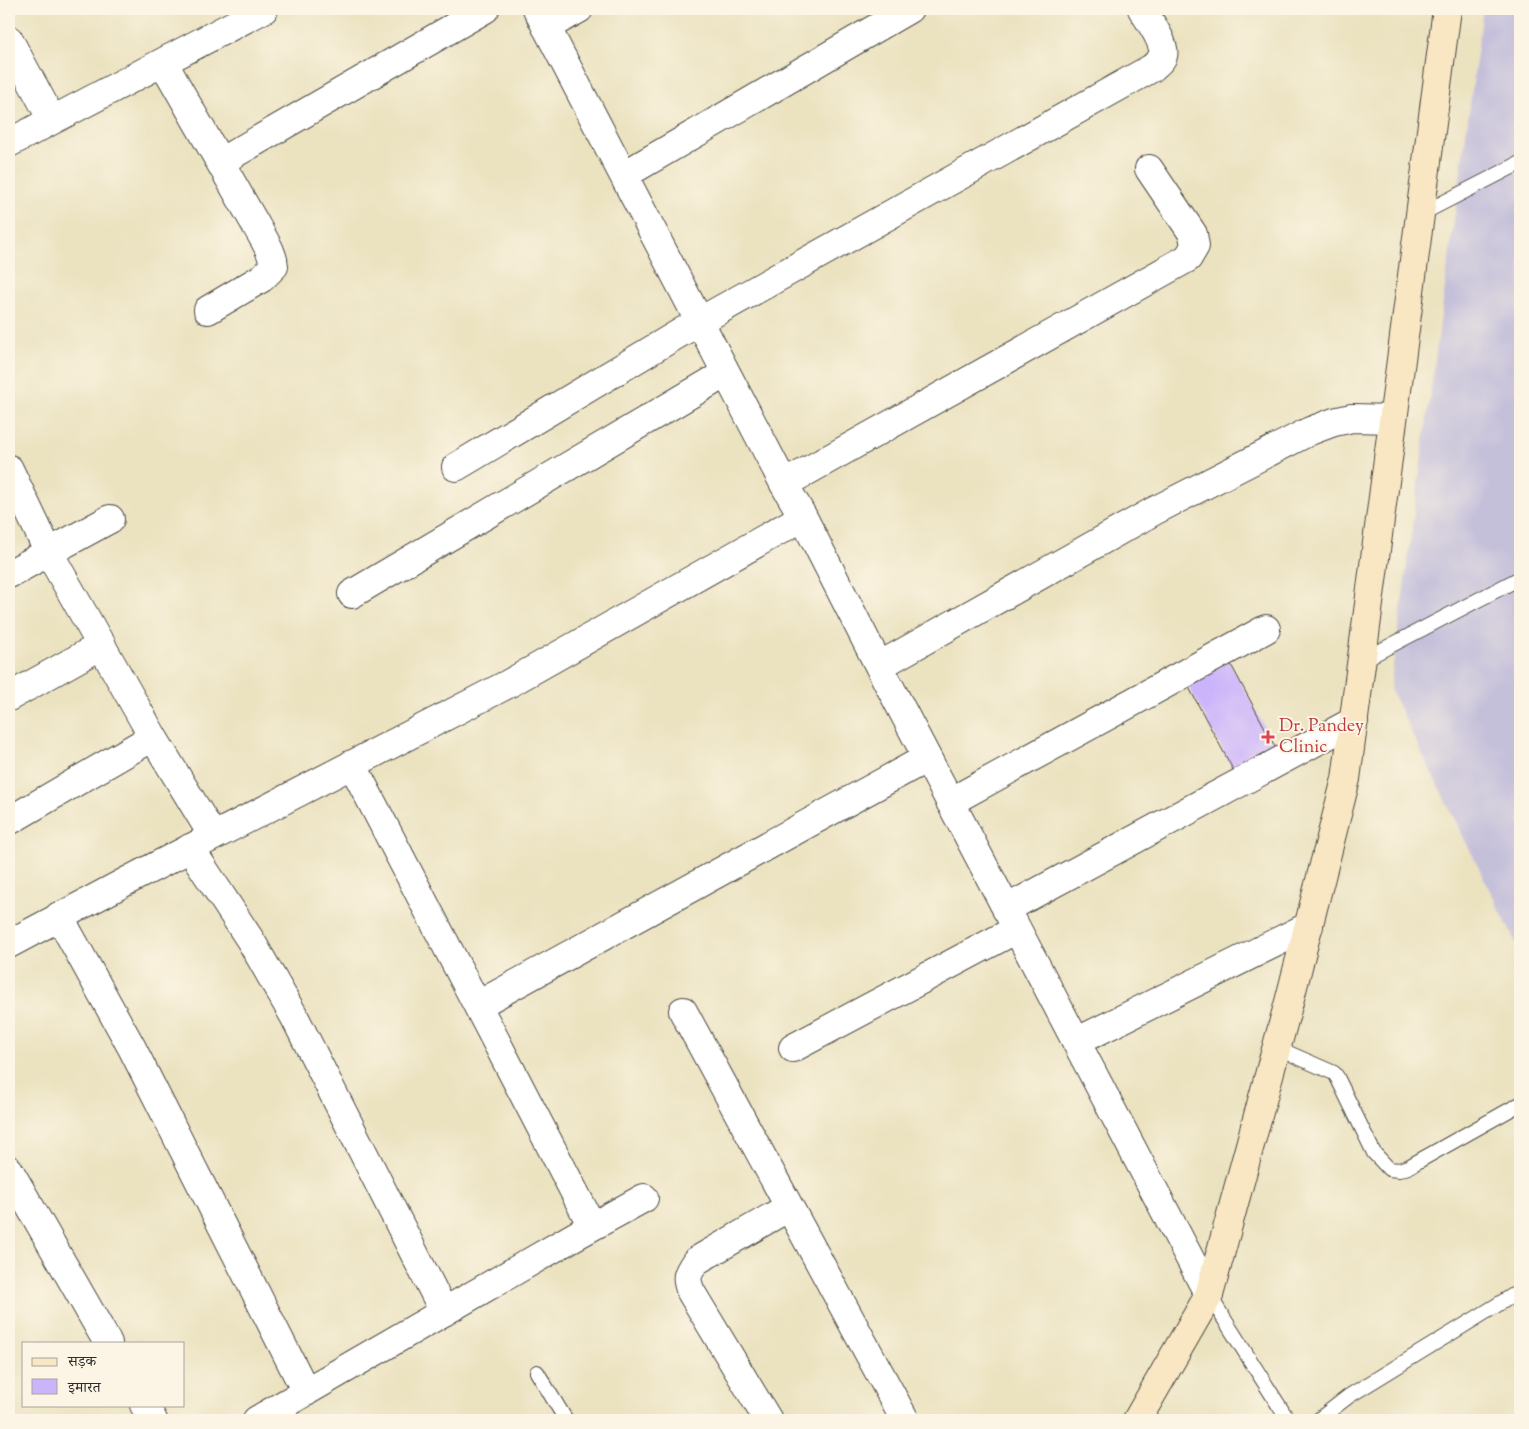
<svg xmlns="http://www.w3.org/2000/svg" width="1529" height="1429" font-family="'Sorts Mill Goudy','Noto Serif Devanagari',serif">
<style>
.industrial{fill:#c5c0da}
.building{fill:#ccb4fb}
.lines{fill:none;stroke-linecap:round;stroke-linejoin:round}
.lane-casing{stroke:#484641;stroke-width:16}
.street-casing{stroke:#484641;stroke-width:30}
.secondary-casing{stroke:#484641;stroke-width:30}
.lane{stroke:#fff;stroke-width:14}
.street{stroke:#fff;stroke-width:28}
.secondary{stroke:#f9e7c3;stroke-width:28}
.health-dot{fill:#e0444e;stroke:#fcf5e5;stroke-width:2}
.labels{text-anchor:middle;dominant-baseline:central;stroke-width:4;stroke-linejoin:round;paint-order:stroke}
.health-label{font-size:18px;fill:#be3a42;stroke:#fcf5e5;text-anchor:start}
</style>
<rect width="100%" height="100%" fill="#fcf5e5"/>
<filter id="ink" filterUnits="userSpaceOnUse"><feTurbulence type="fractalNoise" baseFrequency=".02" numOctaves="2"/><feDisplacementMap in="SourceGraphic" scale="10" xChannelSelector="R" yChannelSelector="G"/><feConvolveMatrix kernelMatrix="1 2 1 2 8 2 1 2 1" color-interpolation-filters="sRGB"/></filter>
<filter id="wash" filterUnits="userSpaceOnUse"><feTurbulence type="fractalNoise" baseFrequency=".0096" numOctaves="4" result="noise"/><feDisplacementMap in="SourceGraphic" scale="20" xChannelSelector="R" yChannelSelector="G"/><feGaussianBlur stdDeviation="1.12" result="paint"/><feColorMatrix in="noise" values="0 0 0 0 0 0 0 0 0 0 0 0 0 0 0 0 0 1.4 0 .05"/><feComposite in="paint" operator="in"/></filter>
<g filter="url(#wash)">
<rect width="100%" height="100%" fill="#ebe2c0"/>
<path class="industrial" d="M1483,9H1520V951L1390,689Z"/>
<g id="blocks">
<path class="building" d="M1229,661L1279,754L1237,777L1187,684Z"/>
</g>
</g>
<g filter="url(#ink)">
<use href="#blocks" fill-opacity="0" stroke="#484641" stroke-width="1"/>
<g class="lines">
<g class="lane-casing">
<path id="lane" d="M1419,215L1520,163
M1361,661L1520,578
M1277,1048L1334,1073L1337,1077L1374,1153L1389,1169L1399,1170L1408,1167L1520,1104
M1209,1295L1288,1420
M537,1372L566,1420
M1318,1420L1349,1396L1520,1291"/>
</g>
<g class="street-casing">
<path id="street" d="M537,9L784,484L803,517L879,666L1209,1295
M546,27L579,9
M9,40L52,120
M163,62L257,227C264,240 273,252 274,266L262,278L208,310
M9,143L264,9
M220,162L485,9
M624,175L909,9
M456,467L700,321L1152,68C1156,64 1161,61 1163,56C1167,45 1148,19 1142,9
M9,469L48,551L153,737L213,836
M784,484L1188,258L1195,246L1193,234L1149,169
M9,574L110,519
M352,594L726,373
M879,666L1154,511L1310,431L1334,422L1352,418L1393,419
M9,697L102,645
M352,764L592,1226
M950,802L1266,629
M9,821L153,737
M190,848L251,941L294,1016L444,1312
M1006,909L1354,721
M59,916L132,1048L306,1392
M9,944L127,881L508,684L803,517
M478,1005L927,758
M683,1011L905,1420
M1076,1042L1309,926
M793,1048L1017,929
M9,1170L108,1343
M144,1405L153,1420
M257,1420L575,1236L644,1198
M768,1420L691,1292C685,1277 687,1274 696,1261L789,1207"/>
</g>
<g class="secondary-casing">
<path id="secondary" d="M1137,1420L1209,1295L1289,1002L1346,779L1447,9"/>
</g>
<use href="#lane" class="lane"/>
<use href="#street" class="street"/>
<use href="#secondary" class="secondary"/>
</g>
</g>
<path class="health-dot" d="M1265.5 729.5h5v5h5v5h-5v5h-5v-5h-5v-5h5z"/>
<g class="labels">
<g class="health-label">
<text x="1279" y="727">Dr. Pandey<tspan x="1279" dy="21">Clinic</tspan></text>
</g>
</g>
<rect width="1529" height="1429" fill="none" stroke="#fcf5e5" stroke-width="30"/>
<rect x="22" y="1342" width="162" height="65" fill="#fcf5e5" stroke="#a8a49b"/>
<rect x="32" y="1358" width="25" height="8" fill="#f9e7c3" stroke="#a8a49b"/>
<text x="68" y="1366" font-size="15" fill="#2b2b2b">सड़क</text>
<rect x="32" y="1379" width="25" height="15" fill="#ccb4fb" stroke="#a8a49b"/>
<text x="68" y="1392" font-size="15" fill="#2b2b2b">इमारत</text>
</svg>
